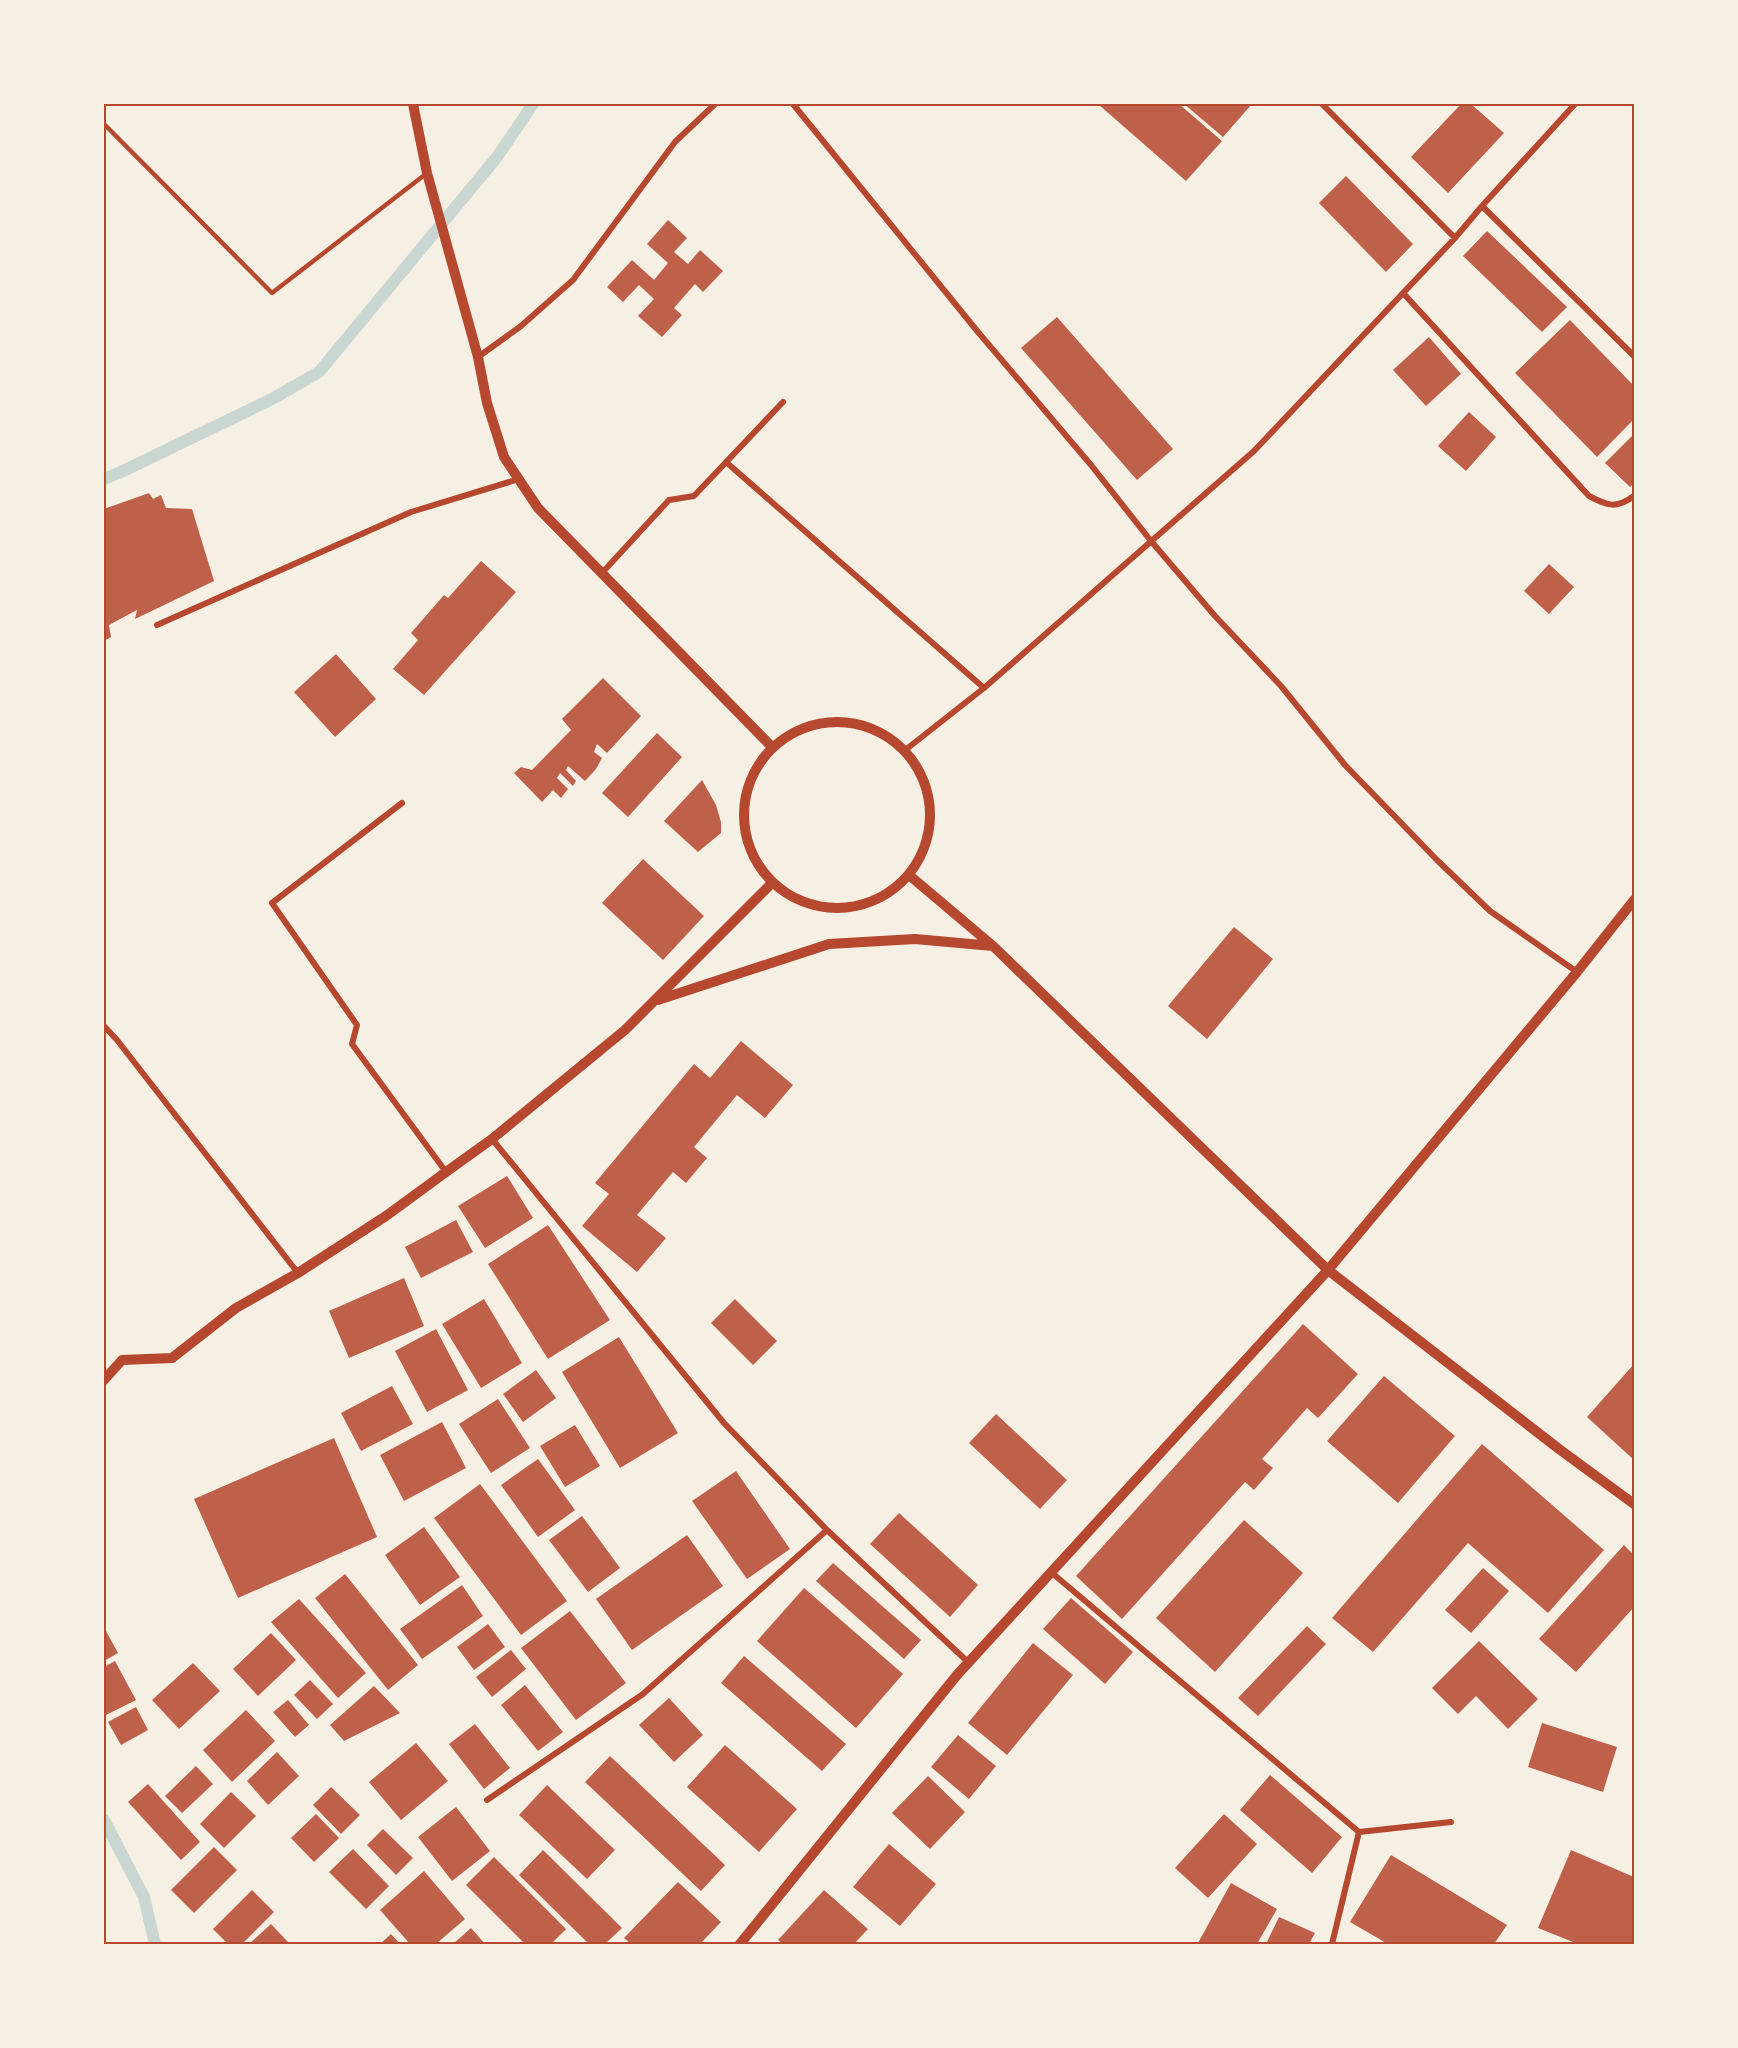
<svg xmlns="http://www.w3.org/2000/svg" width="1738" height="2048" font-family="'Archivo Narrow',sans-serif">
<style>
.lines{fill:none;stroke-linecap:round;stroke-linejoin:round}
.stream{stroke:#c9d6d2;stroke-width:12}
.building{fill:#bf614a}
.service{stroke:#b5482f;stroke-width:4.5}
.minor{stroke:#b5482f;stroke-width:6}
.tertiary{stroke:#b5482f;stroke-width:10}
.neatline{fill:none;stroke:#b5482f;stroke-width:2}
</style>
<rect width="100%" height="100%" fill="#f6efe4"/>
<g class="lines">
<path class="stream" d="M104,479L121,472L272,399L319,372L497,157L533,104
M104,1820L144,1897L155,1944"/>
</g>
<path class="building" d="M1098,104H1179L1222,141L1186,181Z
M1184,104H1252L1223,137Z
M1461,104H1471L1504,133L1448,193L1411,157Z
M1346,176L1413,244L1386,272L1319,203Z
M668,220L687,238L674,252L688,264L700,250L723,271L703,292L695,284L674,308L682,315L662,337L638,316L654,299L639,285L623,302L607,287L632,260L654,280L668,263L647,244Z
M1487,231L1567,307L1542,332L1463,256Z
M1057,317L1173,449L1137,480L1021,348Z
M1570,320L1634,386V419L1597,457L1515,373Z
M1429,337L1461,374L1426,406L1393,370Z
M1469,412L1496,437L1466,471L1438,446Z
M1634,434V483L1630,487L1605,463Z
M149,493L153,499L161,495L166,508L192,509L214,581L135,619L137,610L109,625L111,637L104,641V509Z
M481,561L516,592L424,695L393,669L418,640L411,633L444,595L448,598Z
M1549,564L1574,587L1549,614L1524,591Z
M336,654L376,699L335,737L294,692Z
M603,678L641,716L607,753L597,744L594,752L602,758L596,769L585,781L568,766L566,770L576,781L573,786L560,773L557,778L568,789L561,798L553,790L542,802L514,773L521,767L532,770L571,730L562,719Z
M657,733L682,757L628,817L602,793Z
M702,780L716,805L721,822V833L698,852L664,821Z
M643,859L704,916L663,960L602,903Z
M1234,927L1273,959L1207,1039L1168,1006Z
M741,1041L793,1085L765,1118L737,1095L694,1147L707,1158L686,1183L673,1172L637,1215L666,1238L637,1272L582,1226L609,1194L595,1183L694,1064L710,1078Z
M507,1176L533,1218L485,1248L458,1206Z
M456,1220L473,1252L421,1278L405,1247Z
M548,1225L610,1320L548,1359L488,1264Z
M404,1278L424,1326L349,1358L329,1311Z
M484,1299L522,1363L481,1388L442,1324Z
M735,1299L777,1341L753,1365L711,1323Z
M1303,1324L1358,1374L1318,1418L1307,1408L1262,1459L1273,1468L1254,1490L1245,1482L1122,1619L1076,1576Z
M436,1329L468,1390L427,1412L395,1351Z
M619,1337L678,1433L620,1468L562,1372Z
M1634,1364V1460L1587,1417Z
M536,1370L556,1398L523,1422L503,1394Z
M1384,1376L1455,1436L1398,1503L1327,1441Z
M392,1386L413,1424L361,1451L341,1413Z
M498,1399L530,1448L491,1473L459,1424Z
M996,1414L1067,1480L1040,1509L969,1443Z
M442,1422L466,1468L404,1501L380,1455Z
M575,1425L600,1466L565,1487L540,1446Z
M334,1438L377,1537L238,1598L194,1499Z
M1482,1444L1604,1550L1548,1613L1468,1543L1373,1652L1332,1618Z
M538,1459L575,1510L538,1537L501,1485Z
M736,1471L790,1549L747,1579L692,1501Z
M480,1484L567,1601L521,1635L434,1518Z
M899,1513L978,1585L950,1617L870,1544Z
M582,1516L620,1568L588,1592L549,1540Z
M1244,1520L1303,1573L1215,1672L1156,1618Z
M424,1527L460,1577L420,1605L385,1555Z
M687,1535L723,1586L632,1650L596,1599Z
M1624,1545L1634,1555V1607L1576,1672L1539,1639Z
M833,1563L921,1640L904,1659L816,1581Z
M1483,1568L1509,1591L1471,1633L1445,1610Z
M345,1574L418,1665L388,1690L315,1598Z
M462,1585L483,1616L422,1659L400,1629Z
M804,1588L903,1674L856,1728L757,1641Z
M1071,1598L1133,1652L1105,1684L1043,1629Z
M299,1599L366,1673L338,1698L271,1622Z
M570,1611L626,1683L576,1720L521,1648Z
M488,1624L505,1647L474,1670L457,1647Z
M1307,1626L1326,1644L1258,1716L1238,1698Z
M106,1631L118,1653L104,1661V1633Z
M271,1633L296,1660L258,1696L233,1669Z
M1479,1641L1538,1699L1508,1729L1476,1696L1458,1714L1432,1688Z
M1033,1643L1073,1675L1007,1755L968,1723Z
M511,1650L526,1669L492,1697L476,1677Z
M744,1656L846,1744L822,1771L721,1683Z
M115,1661L136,1700L104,1716V1667Z
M193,1663L220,1691L179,1729L152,1700Z
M310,1680L333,1704L317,1719L294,1695Z
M525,1685L563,1732L538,1751L501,1705Z
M374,1686L400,1713L344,1741L330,1725Z
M669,1698L703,1735L674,1762L639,1725Z
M288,1700L309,1725L295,1737L273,1712Z
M136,1707L148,1730L121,1745L108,1722Z
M246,1710L275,1741L232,1782L203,1750Z
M1542,1723L1617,1747L1603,1792L1528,1767Z
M475,1724L510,1768L484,1789L449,1744Z
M958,1735L996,1766L969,1799L931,1767Z
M416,1743L448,1781L401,1820L369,1782Z
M725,1745L797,1809L759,1852L687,1787Z
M277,1752L299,1776L268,1805L247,1781Z
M610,1756L725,1865L701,1891L585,1782Z
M196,1766L213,1784L182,1813L165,1796Z
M1270,1775L1342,1837L1312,1873L1240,1810Z
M928,1776L965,1812L930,1849L892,1813Z
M148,1784L200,1842L181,1860L128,1802Z
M547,1785L615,1850L587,1879L519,1815Z
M331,1787L360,1815L341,1834L313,1805Z
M231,1792L256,1816L224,1848L200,1824Z
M456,1807L490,1851L452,1881L418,1837Z
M316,1814L339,1838L314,1862L291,1838Z
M1224,1814L1257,1844L1208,1898L1175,1868Z
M383,1829L413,1858L396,1875L367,1845Z
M889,1844L936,1884L900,1926L853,1887Z
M214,1847L237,1870L194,1913L171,1890Z
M353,1849L389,1886L366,1909L329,1872Z
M543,1850L622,1928L605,1944H589L519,1875Z
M1571,1850L1634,1877V1944H1578L1538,1928Z
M1391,1855L1507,1925L1494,1944H1388L1350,1922Z
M494,1857L566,1929L551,1944H525L466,1885Z
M424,1871L465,1919L436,1944H410L380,1910Z
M678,1882L721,1922L700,1944H631L624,1938Z
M1231,1883L1277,1909L1257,1944H1201L1198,1943Z
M252,1890L274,1912L242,1944H228L213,1929Z
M824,1890L868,1929L854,1944H783L778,1940Z
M1279,1917L1315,1933L1309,1944H1266Z
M271,1924L288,1942L285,1944H249Z
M471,1928L485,1944H453Z
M391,1934L400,1944H380Z"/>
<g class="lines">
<path class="service" d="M104,124L272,293L427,173"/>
<path class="minor" d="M793,104L978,332L1091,465L1151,541L1215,616L1281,686L1345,765L1437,860L1490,911L1577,972
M1322,104L1455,238
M1482,206L1634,356
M1403,293L1589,496C1608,506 1616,509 1634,496
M478,357L521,326L573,280L675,142L715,104
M726,462L984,688
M602,573L669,500L694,496L783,402
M157,625L411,512L519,479
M904,751L984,688L1254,451L1455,238L1482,206L1575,104
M402,803L272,903L357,1025L352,1044L446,1172
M104,1026L117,1040L298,1273
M492,1139L724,1423L827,1530L968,1662
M1052,1573L1359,1832L1332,1944
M487,1800L643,1694L827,1530
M1359,1832L1451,1822"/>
<path class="tertiary" d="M413,104L427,173L478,357L487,403L504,457L538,508L772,747
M744 815a93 93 0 1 1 186 0a93 93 0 1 1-186 0Z
M909,875L993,946L1328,1270L1559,1449L1634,1504
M658,1000L829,944L915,939L993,946
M104,1380L122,1360L172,1358L236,1308L298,1273L386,1216L446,1172L492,1139L625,1030L772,883
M740,1944L957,1675L1328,1270L1577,972L1634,900"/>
</g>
<rect width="1738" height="2048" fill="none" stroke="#f6efe4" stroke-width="210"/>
<rect x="105" y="105" width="1528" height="1838" class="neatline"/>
</svg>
